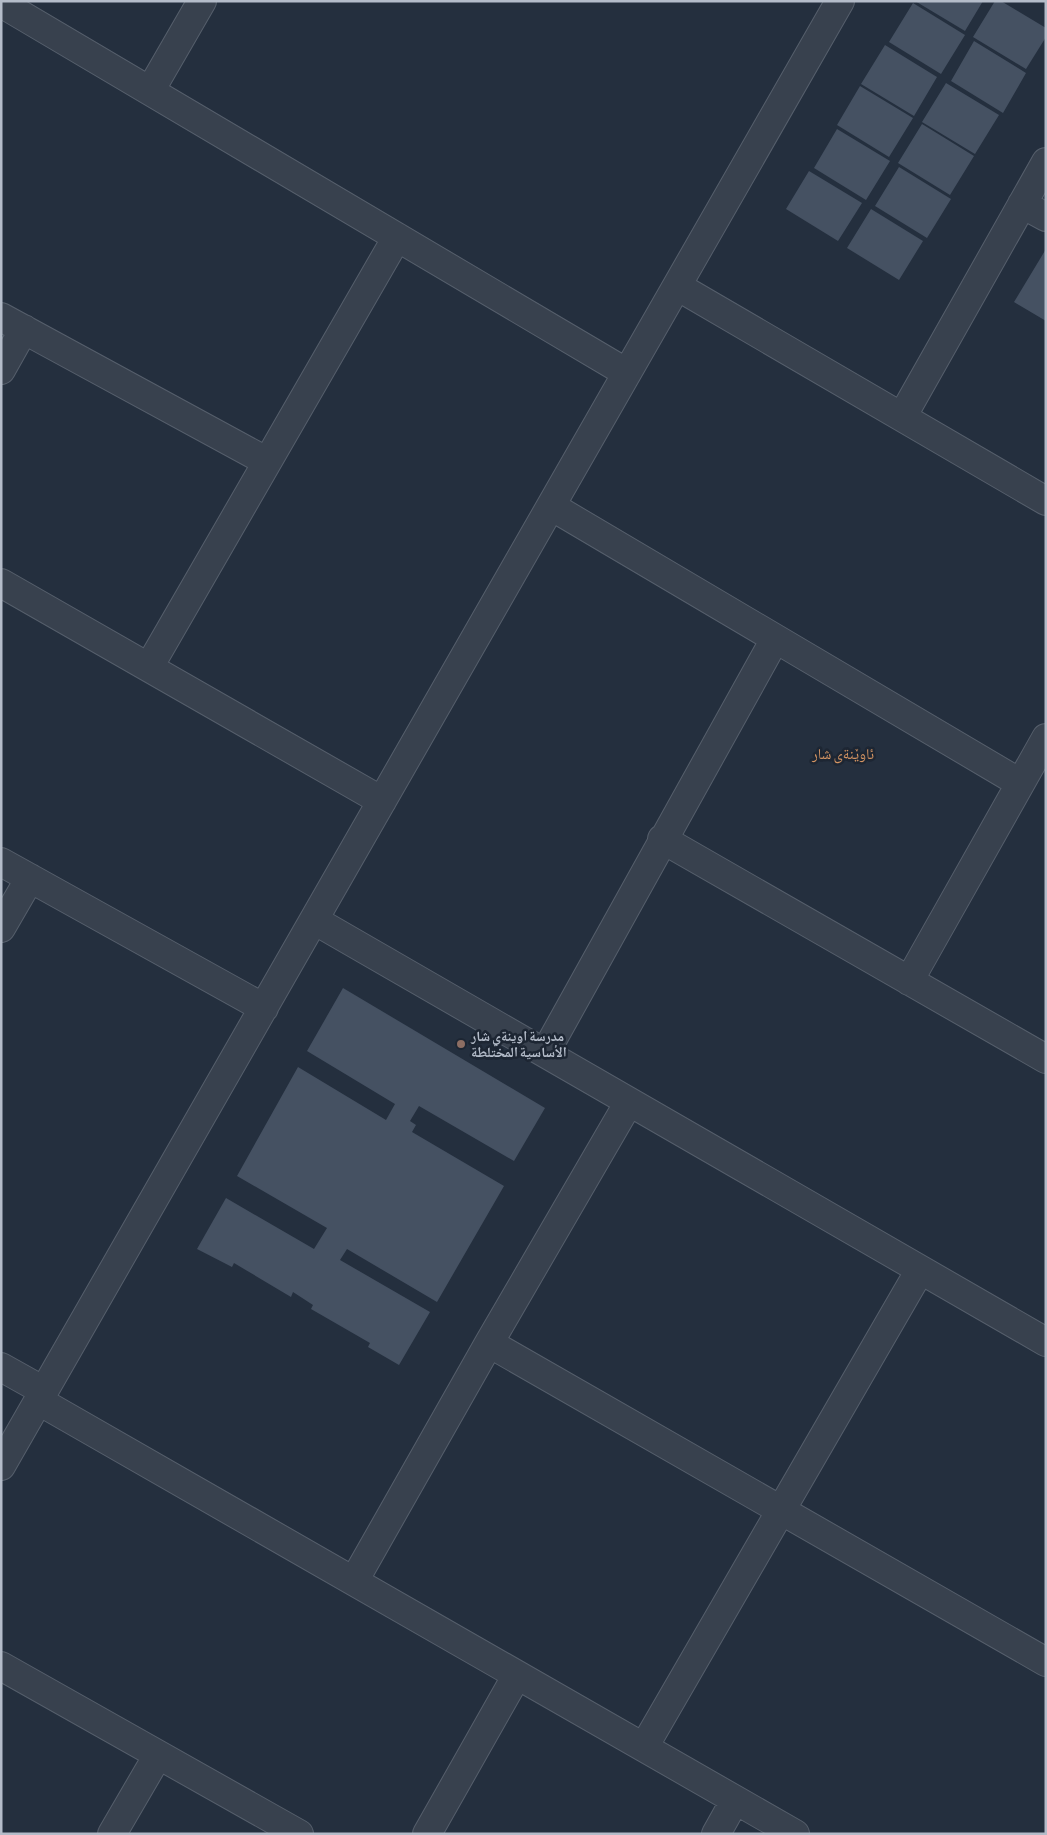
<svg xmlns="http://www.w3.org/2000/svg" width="1047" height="1835" font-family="'Asap Condensed','Noto Naskh Arabic',sans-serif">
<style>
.building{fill:#455162}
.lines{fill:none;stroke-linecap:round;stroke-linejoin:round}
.minor-casing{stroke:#565f6c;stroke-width:30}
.minor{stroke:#38414e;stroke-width:28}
.education-dot{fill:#8d6e63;stroke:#1d2633;stroke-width:2}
.labels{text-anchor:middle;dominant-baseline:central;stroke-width:5;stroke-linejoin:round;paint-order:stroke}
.poi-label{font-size:14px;font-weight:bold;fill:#b4bcc9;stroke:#1d2633;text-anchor:start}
.neighbourhood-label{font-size:15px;fill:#d59563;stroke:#1d2633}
</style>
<rect width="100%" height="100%" fill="#242f3e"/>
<path class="building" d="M915,1H983L965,31Z
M995,1H1001L1046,28V37L1026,69L973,37Z
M913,3L965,35L941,74L889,42Z
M974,41L1026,73L1003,113L951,81Z
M885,45L937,77L914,116L861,84Z
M946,83L999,115L975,154L922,122Z
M860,86L913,118L889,157L837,125Z
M922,124L974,156L950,195L898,163Z
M837,129L890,161L866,200L814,168Z
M899,167L951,199L927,238L875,206Z
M809,171L862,203L838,241L786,209Z
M871,209L923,241L899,280L847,248Z
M1046,249V321L1014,302Z
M343,988L545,1108L514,1161L419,1106L410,1121L416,1125L412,1132L504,1186L437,1302L347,1249L340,1260L430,1312L399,1365L368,1347L370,1343L311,1309L313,1305L293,1292L291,1297L234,1263L232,1267L197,1249L226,1198L314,1249L327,1228L237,1176L298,1067L386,1120L395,1104L307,1051Z"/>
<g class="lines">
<g class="minor-casing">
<path id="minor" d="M1,3L627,373
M150,91L202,1
M1022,204L1046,217
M677,286L1046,501
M1,317L266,461
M1,370L24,329
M902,417L1046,162
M551,506L1020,783
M1,583L382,801
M149,667L397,237
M662,839L1046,1059
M1,862L264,1008
M314,920L1046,1342
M1,928L30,878
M909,981L1046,738
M545,1053L775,639
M489,1343L1046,1662
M1,1367L44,1391
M39,1401L795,1834
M1,1466L840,1
M354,1581L489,1343L629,1102
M1,1666L299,1834
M644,1747L920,1270
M112,1834L158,1755
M427,1834L517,1675
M716,1834L735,1800"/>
</g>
<use href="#minor" class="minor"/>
</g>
<circle class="education-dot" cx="461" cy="1044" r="5"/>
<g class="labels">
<g class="poi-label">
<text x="471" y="1036">مدرسة اوينةي شار<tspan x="471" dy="16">الأساسية المختلطة</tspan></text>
</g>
<g class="neighbourhood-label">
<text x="843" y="753">ئاوێنةی شار</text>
</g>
</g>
<rect width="1047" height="1835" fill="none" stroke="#b4bcc9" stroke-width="5"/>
</svg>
